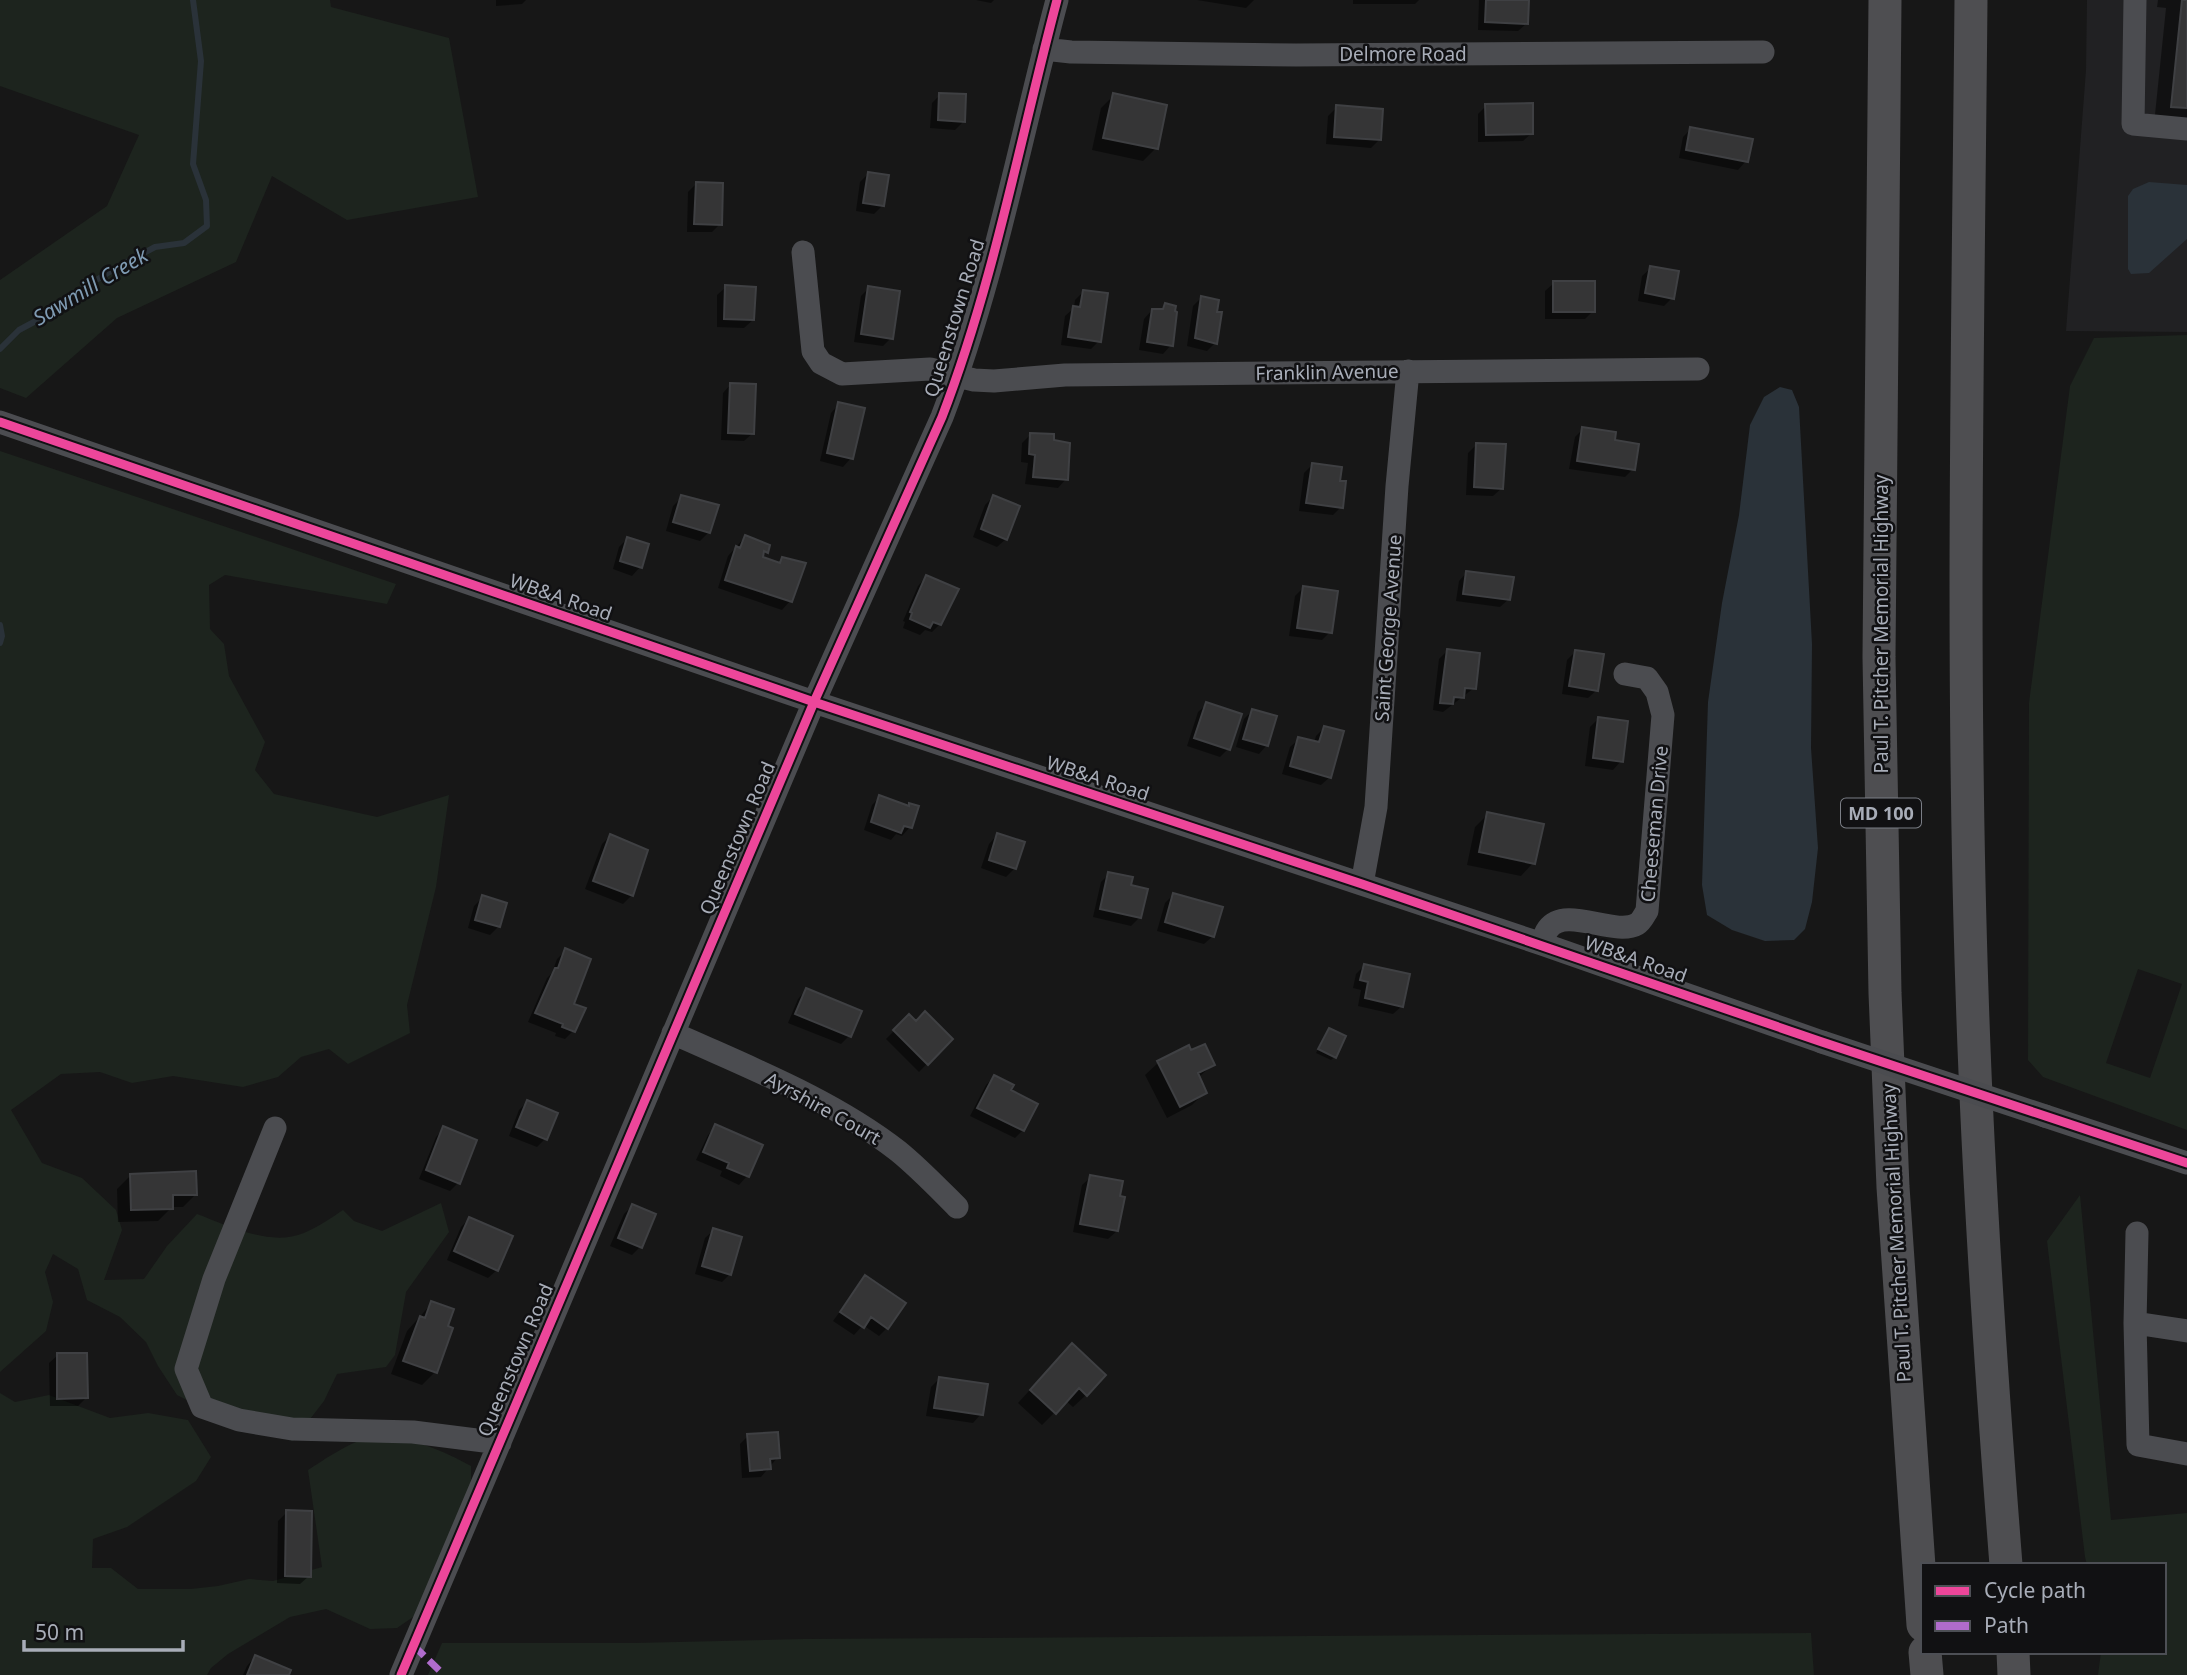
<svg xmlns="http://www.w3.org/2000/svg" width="2187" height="1675" font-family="'Noto Sans',sans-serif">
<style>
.built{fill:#212123}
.green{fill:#1d241e;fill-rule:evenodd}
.water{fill:#2a3239}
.shadow{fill:#0007}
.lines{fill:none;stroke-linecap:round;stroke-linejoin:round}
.stream{stroke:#2a3239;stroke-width:6}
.building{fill:#353536;stroke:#3f4043;stroke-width:2}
.minor{stroke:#4b4c50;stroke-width:23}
.highway{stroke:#4e4e51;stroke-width:33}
.minor-bridge{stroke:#4b4c50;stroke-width:23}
.quiet{stroke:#b06ccc;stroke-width:7;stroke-dasharray:14 7;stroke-linecap:butt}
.cycleway-casing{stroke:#111113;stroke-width:13}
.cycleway{stroke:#ed469a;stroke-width:9}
.labels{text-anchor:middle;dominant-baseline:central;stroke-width:5;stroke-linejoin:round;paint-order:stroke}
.shield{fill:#111113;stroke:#7b7e86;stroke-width:2}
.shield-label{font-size:18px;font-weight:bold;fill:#a8adb8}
.street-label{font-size:19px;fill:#a8adb8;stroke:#111113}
.water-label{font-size:21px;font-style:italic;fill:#7f9bb3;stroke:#111113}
</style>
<rect width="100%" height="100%" fill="#171717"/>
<path class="built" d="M2087,0H2187V332L2066,331L2086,70Z"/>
<path class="green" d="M0,0H330L331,7L449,38L478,197L347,220L272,176L236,262L117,318L26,398L0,388V280L107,206L139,135L0,86Z
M2187,335V1130L2043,1077L2028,1060L2029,703L2070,386L2094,338ZM2138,969L2182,984L2150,1078L2106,1063Z
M0,451L396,584L387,604L225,575L209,585L210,629L224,644L229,676L265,742L255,770L274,794L377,817L449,795L436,887L407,1005L410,1033L348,1064L329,1049L301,1057L278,1077L243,1087L173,1076L132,1083L100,1072L61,1074L11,1110L42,1163L82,1178L116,1210L122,1230L104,1280L144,1279L167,1246L197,1214C229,1226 270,1247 304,1233C318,1227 331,1218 343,1210L354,1221L382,1231L441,1203L449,1232L406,1292L395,1355L386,1367L337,1374L324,1401L293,1441L232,1423L177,1395L158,1366L146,1342L120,1317L87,1300L78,1269L53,1254L45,1272L53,1302L46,1331L0,1372Z
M2080,1195L2111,1520L2187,1513V1675H2098L2101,1652H2164V1565H2087L2085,1557L2047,1241Z
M0,1393L15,1402L49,1395L110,1418L148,1413L188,1420L211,1457L196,1481L127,1527L93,1539L92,1568H111L138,1589H191L218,1586L249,1579L273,1581L322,1567L308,1470C324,1460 353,1439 372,1438C408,1435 441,1450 471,1466V1494L416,1615L397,1628L370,1629L326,1609L290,1617L228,1654L211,1668L207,1675H0Z
M1811,1633L1814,1675H428L442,1643H634L804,1639Z"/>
<path class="water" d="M2149,182L2187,185V239L2149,273L2131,274L2128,269V196L2133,189Z
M1780,387L1792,390L1799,407L1812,644L1811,748L1818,848L1812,902L1805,929L1794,940L1765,941L1732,930L1707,915L1702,885L1708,702L1722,603L1739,515L1750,425L1764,397Z"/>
<path class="shadow" d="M496,0H526L522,4L496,6Z
M976,0H994L991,3Z
M1197,0H1254L1246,8Z
M1353,0H1419L1415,4H1353Z
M1479,0H1527V23L1518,31L1478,30Z
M2158,0H2187V126L2154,124L2166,8L2157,7Z
M940,95L963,122L955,130L930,128L932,103Z
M1114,95L1156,148L1143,161L1092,150L1101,108Z
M1486,106L1532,133L1523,141L1478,142V114Z
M1337,107L1379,140L1371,148L1326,144L1328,116Z
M1691,129L1746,161L1738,170L1679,158L1683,137Z
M868,174L883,205L874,214L856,211L860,182Z
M696,184L720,224L712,232H687L688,192Z
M1651,268L1672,298L1664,306L1638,301L1642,276Z
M1554,283L1593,311L1585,319H1545V291Z
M726,287L753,320L744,328L717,327V295Z
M869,288L891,338L883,346L854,342L861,296Z
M1083,292L1099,341L1091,349L1061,345L1065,316L1074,308L1075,300Z
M1201,298L1215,343L1207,351L1187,346L1193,306Z
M1165,305L1171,345L1163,354L1139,350L1144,319L1152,310L1160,311Z
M731,384L753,433L744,441L721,440L723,393Z
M839,404L851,458L843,467L820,461L831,413Z
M1583,429L1613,442L1633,469L1625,477L1569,469L1575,437Z
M1031,434L1066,479L1058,488L1025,484L1028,463L1021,462L1022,443Z
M1477,444L1502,488L1493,496L1466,495L1468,453Z
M1312,465L1338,482L1341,507L1333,515L1299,511L1304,473Z
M682,497L709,532L700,541L666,531L673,506Z
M993,497L1006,539L997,547L973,537L985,505Z
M745,537L766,552L760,558L778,564L783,559L790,601L782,610L718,588L728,556Z
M627,539L640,567L632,576L613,569L619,547Z
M1467,572L1509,599L1500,607L1456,601L1459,581Z
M926,577L940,624L932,632L925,630L920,635L903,628L905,622L903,621L918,586Z
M1303,588L1330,632L1322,640L1289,636L1295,596Z
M1447,651L1474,688L1443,712L1433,710L1439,659Z
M1575,652L1597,690L1588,698L1562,694L1567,660Z
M1207,704L1228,749L1220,757L1187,746L1198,712Z
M1252,711L1267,745L1259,754L1236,747L1244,719Z
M1598,719L1621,761L1613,770L1585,766L1590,727Z
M1324,728L1330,777L1321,785L1282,774L1290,747L1299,739L1314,743L1316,736Z
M880,797L907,807L909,805L910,827L902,836L896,834L891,840L864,830L872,805Z
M1488,814L1533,863L1521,876L1467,865L1475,827Z
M997,835L1022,843L1014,869L1006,877L981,868L989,844Z
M610,836L632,895L623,904L585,889L602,844Z
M1109,874L1140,917L1131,926L1093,917L1101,882Z
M1173,895L1213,936L1204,944L1157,931L1165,903Z
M483,897L499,926L490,935L468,928L474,906Z
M566,950L573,1031L565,1039L555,1036L556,1033L528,1022L547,978L552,973L557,959Z
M1364,966L1402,1006L1393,1014L1358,1006L1361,990L1353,988L1356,974Z
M806,990L849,1036L841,1044L788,1023L798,999Z
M909,1016L916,1023L951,1039L919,1072L886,1039Z
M1329,1030L1335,1057L1331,1060L1316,1053Z
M1191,1053L1213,1064L1198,1078L1205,1092L1192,1105L1167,1118L1145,1075L1158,1063Z
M994,1077L1009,1091L1023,1130L1015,1138L970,1116L986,1085Z
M527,1102L545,1139L537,1147L509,1136L519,1110Z
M716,1126L760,1145L747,1176L739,1185L720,1176L722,1171L696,1160L708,1135Z
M444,1128L458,1183L450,1191L419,1179L436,1137Z
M130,1176L196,1194L183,1207H172L158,1221L118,1222L117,1189Z
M1091,1177L1117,1231L1108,1239L1073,1232L1082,1185Z
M632,1206L640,1247L632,1255L610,1246L624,1214Z
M469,1219L497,1270L488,1278L447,1260L461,1227Z
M714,1230L730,1274L722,1282L695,1274L705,1238Z
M865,1277L887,1328L879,1336L863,1325L854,1335L833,1321Z
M432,1303L445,1327L451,1329L435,1372L422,1385L391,1374L407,1331Z
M58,1355L86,1398L78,1406H50L49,1363Z
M1059,1358L1086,1395L1073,1407L1066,1401L1042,1425L1018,1403Z
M939,1379L981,1414L973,1423L926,1416L931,1387Z
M748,1436L778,1457L761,1477L742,1478L740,1444Z
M287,1512L309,1576L300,1584L277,1583L278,1521Z
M255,1657L287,1675H243L247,1666Z"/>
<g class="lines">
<path class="stream" d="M0,349L19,330L47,315L80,290L116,268L155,247L184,243L207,226L206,200L193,164L201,61L193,0
M0,625L2,636L0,643"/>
</g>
<path class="building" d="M1486,0H1529L1528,24L1485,22Z
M2182,0H2187V108L2171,107Z
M939,93L966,94L965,122L938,120Z
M1113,93L1167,105L1158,149L1103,138Z
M1533,103V134L1486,135L1485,104Z
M1336,105L1383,109L1381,140L1334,137Z
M1690,127L1753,139L1748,162L1686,150Z
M868,172L889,175L884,206L863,203Z
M696,182L723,183L722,225L694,224Z
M1650,266L1679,271L1674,299L1645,293Z
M1553,281H1595V312H1553Z
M725,285L756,287L754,320L724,319Z
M868,286L900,291L893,339L861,334Z
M1083,290L1108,293L1101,342L1068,337L1073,306L1080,307Z
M1201,296L1219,300L1217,312H1222L1217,344L1195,338Z
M1165,303L1176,306L1175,311L1177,312L1173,346L1147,342L1152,309H1163Z
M730,383L756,384L754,434L728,433Z
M838,402L865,408L853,459L827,453Z
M1582,427L1616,432L1615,440L1639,444L1635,470L1577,461Z
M1030,433L1054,434V440L1070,443L1068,480L1033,477L1035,455L1029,454Z
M1476,443L1506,444L1503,489L1474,487Z
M1312,463L1342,467L1340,481H1346L1343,508L1306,503Z
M681,495L719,505L710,533L673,522Z
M993,495L1020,506L1007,540L981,529Z
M745,535L770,545L768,553L764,551L763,557L780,563L782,557L806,563L792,602L725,580L736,546L740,548Z
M627,537L649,544L642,568L620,561Z
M1466,571L1514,577L1510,600L1463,594Z
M926,575L959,589L941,625L933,622L930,628L910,619L912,613L910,612Z
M1303,586L1338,591L1332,633L1297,628Z
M1447,649L1480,653L1476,689L1465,688L1464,698L1454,697L1453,704L1440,703Z
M1575,650L1604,654L1598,691L1569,686Z
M1206,702L1242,714L1230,750L1194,738Z
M1252,709L1277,716L1268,746L1243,739Z
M1598,717L1628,721L1623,762L1593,758Z
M1324,726L1344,731L1331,778L1290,766L1298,737L1319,742Z
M879,795L909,806V803L919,806L912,828L904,826L901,833L871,822Z
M1487,812L1544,824L1535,864L1479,852Z
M997,833L1025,842L1016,869L989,860Z
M610,834L648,850L633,896L593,881Z
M1108,872L1133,877L1131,885L1148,889L1141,918L1100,909Z
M1173,893L1223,907L1214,937L1165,922Z
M482,895L507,903L500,927L475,920Z
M565,948L591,959L574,1004L586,1008L575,1032L562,1027L563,1024L535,1013L555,968H558Z
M1364,964L1410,974L1403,1007L1365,998L1368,982L1360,980Z
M806,988L862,1011L851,1037L795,1014Z
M925,1011L953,1039L928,1065L893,1030L909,1014L916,1021Z
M1329,1028L1346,1036L1336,1058L1318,1049Z
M1205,1044L1215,1065L1198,1073L1207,1093L1180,1107L1157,1061L1189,1045L1191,1050Z
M994,1075L1014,1085L1011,1090L1038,1104L1024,1131L977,1108Z
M527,1100L558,1113L547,1140L516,1127Z
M715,1124L763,1145L749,1177L727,1168L729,1163L703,1152Z
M443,1126L477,1140L460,1184L426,1170Z
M196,1171L197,1195H173V1209L131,1210L130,1174Z
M1090,1175L1123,1181L1120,1196L1125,1197L1118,1231L1080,1224Z
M632,1204L656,1214L642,1248L618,1238Z
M469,1217L513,1236L498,1271L454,1251Z
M713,1228L742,1237L731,1275L702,1266Z
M865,1275L906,1303L888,1329L871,1317L864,1328L840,1312Z
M431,1301L454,1309L448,1326L453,1328L437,1373L403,1361L420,1316L425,1318Z
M1072,1343L1106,1375L1087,1396L1079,1388L1056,1414L1030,1390Z
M57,1353H87L88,1398L57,1399Z
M939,1377L988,1384L983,1415L934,1408Z
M778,1432L780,1458L770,1459L771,1469L750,1471L747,1434Z
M286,1510L312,1511L311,1577L285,1576Z
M255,1655L291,1670L289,1675H247Z"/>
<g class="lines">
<path class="minor" d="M2135,0L2133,124L2187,129
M1044,49L1071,52L1296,55L1763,52
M803,252L813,351L821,363L842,374L930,369L974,380L994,381L1065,375L1698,369
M0,422L814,702L1542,944L1822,1042
M1362,884L1376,807L1397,486L1408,371
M1542,944C1543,940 1545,933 1548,929C1565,905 1615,937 1637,924C1642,921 1644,915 1647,911L1663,715L1657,692L1647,678L1625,674
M673,1033C750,1068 831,1099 898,1151C919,1168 938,1188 957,1207
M2045,1116L2187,1163
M275,1128L214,1279L186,1369L202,1407L239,1420L292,1429L413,1432L500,1443
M2137,1233L2135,1323L2138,1445L2187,1454
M2135,1323L2187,1331
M401,1675L814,702L942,417C994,282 1020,139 1057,0"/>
<path class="highway" d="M1885,0L1879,657L1885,993L1893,1187L1923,1625
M1971,0C1968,330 1961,661 1972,991C1978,1183 1991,1374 2006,1565
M1925,1652L1927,1675
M2013,1652L2014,1675"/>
<path class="minor-bridge" d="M1822,1042L2045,1116"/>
<path class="quiet" d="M414,1646L444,1675"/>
<g class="cycleway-casing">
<path id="cycleway" d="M0,422L814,702L1362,884L1822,1042L2187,1163
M401,1675L814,702L942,417C994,282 1020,139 1057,0"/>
</g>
<use href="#cycleway" class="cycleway"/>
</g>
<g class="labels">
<rect class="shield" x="1841" y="798.5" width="80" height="29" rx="5"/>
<g class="shield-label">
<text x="1881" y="813">MD 100</text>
</g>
<g class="street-label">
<text x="1403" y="54">Delmore Road</text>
<text transform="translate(954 318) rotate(-73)">Queenstown Road</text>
<text transform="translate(1327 372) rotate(-1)">Franklin Avenue</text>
<text transform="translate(561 597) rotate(19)">WB&amp;A Road</text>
<text transform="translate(1881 624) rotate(-90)">Paul T. Pitcher Memorial Highway</text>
<text transform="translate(1388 628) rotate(-86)">Saint George Avenue</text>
<text transform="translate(1098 778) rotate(18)">WB&amp;A Road</text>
<text transform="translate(1654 824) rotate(-85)">Cheeseman Drive</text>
<text transform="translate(737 838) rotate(-67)">Queenstown Road</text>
<text transform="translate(1636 959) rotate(19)">WB&amp;A Road</text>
<text transform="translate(823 1108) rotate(29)">Ayrshire Court</text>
<text transform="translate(1896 1233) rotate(-93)">Paul T. Pitcher Memorial Highway</text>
<text transform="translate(515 1360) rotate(-67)">Queenstown Road</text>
</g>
<g class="water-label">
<text transform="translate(90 286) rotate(-31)">Sawmill Creek</text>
</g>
</g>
<rect x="1921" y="1563" width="245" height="91" fill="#111113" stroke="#4d4f55" stroke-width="2"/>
<rect x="1935" y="1586" width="35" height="10" fill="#ed469a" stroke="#4d4f55" stroke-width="2"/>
<text x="1984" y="1598" font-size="21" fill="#a8adb8">Cycle path</text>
<rect x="1935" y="1621" width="35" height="10" fill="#b06ccc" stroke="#4d4f55" stroke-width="2"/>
<text x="1984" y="1633" font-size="21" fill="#a8adb8">Path</text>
<path d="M24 1640v10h159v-10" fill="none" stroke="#a8adb8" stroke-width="3.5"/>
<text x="35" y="1640" font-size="21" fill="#a8adb8" stroke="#111113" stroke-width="5" paint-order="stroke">50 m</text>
</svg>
